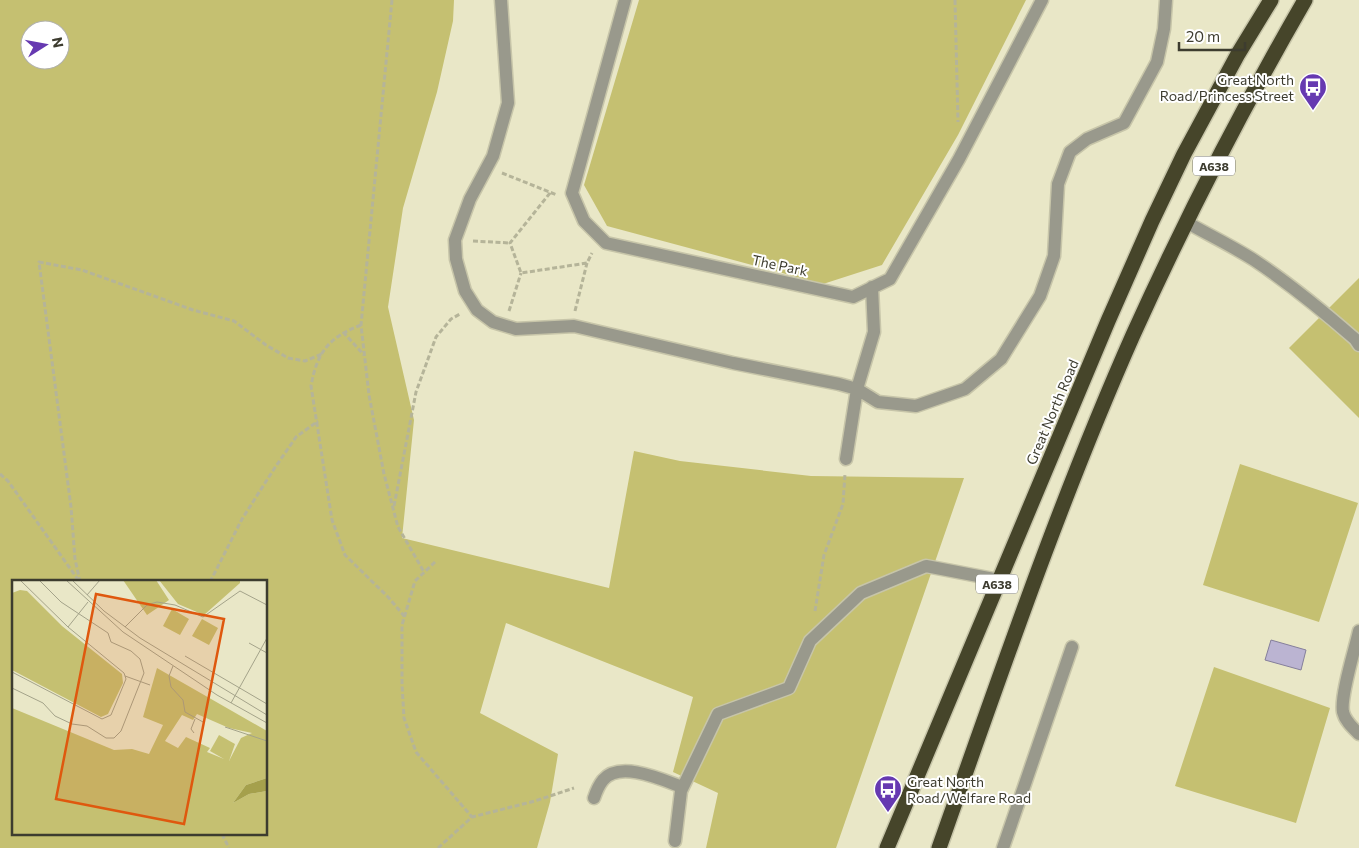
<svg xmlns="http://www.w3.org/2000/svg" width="1359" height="848" font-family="Commissioner,sans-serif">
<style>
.green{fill:#c5c071;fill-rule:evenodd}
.building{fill:#bbb4d2;stroke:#857f9b}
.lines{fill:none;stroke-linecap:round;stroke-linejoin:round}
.minor-casing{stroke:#c7c5a9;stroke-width:15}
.highway-casing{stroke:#c7c5a9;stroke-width:18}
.path{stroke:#b5b499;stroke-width:3;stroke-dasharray:5 2.5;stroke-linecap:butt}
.minor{stroke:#99998c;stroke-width:12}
.highway{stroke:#46452a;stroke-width:15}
.labels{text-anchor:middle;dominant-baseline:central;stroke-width:4;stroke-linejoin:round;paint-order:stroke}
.shield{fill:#fff;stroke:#77766d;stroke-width:1}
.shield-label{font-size:12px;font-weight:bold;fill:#3d3c2f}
.poi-label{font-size:14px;fill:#3d3c2f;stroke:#fff;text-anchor:end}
.street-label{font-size:14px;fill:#3d3c2f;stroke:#fff}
.inset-road{fill:none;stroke:#a4a38a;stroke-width:1}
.view{fill:#df580e;fill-opacity:0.15;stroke:#df580e;stroke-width:2.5}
.inset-edge{fill:none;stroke:#3d3c2f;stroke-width:2.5}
</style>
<rect width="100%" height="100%" fill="#e9e7c7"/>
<path class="green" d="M0,0H454L453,21L437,92L403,208L388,307L414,420L402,538L609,588L634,451L680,461L811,476L964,478L836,848H706L718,793L673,772L693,697L506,623L480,713L558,754L550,802L537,848H0ZM30,30H60V60H30ZM14,582H266V834H14Z
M639,0H1026L958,135L882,265L823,284L607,226L584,185Z
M1359,278V418L1289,348Z
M1240,464L1358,503L1319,622L1203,585Z
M1214,667L1330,708L1296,823L1175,786Z"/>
<path class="building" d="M1271,640L1306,650L1301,670L1265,660Z"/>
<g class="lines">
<g class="minor-casing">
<path id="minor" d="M501,0L508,103L493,156L470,199L455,240L456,259L465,291L477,310L493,322L516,329L574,326L733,363L839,384L857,389L878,402L916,406L965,389L1001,359L1040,296L1054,256L1058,184L1070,152L1087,139L1124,123L1157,62L1164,29L1166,0
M625,0L572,193L584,221L606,243L853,297L890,279L959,159L1042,0
M1186,222C1209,235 1232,246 1254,260C1290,284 1323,311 1355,339L1359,345
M846,459L857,389L874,332L872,287
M1359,631C1355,649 1340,696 1343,712C1345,721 1353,728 1359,734
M594,798C596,792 599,785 603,780C620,760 663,780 682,787
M675,841L681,791L718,714L789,688L810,641L861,593L926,566L999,580
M1003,848L1072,647"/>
</g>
<g class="highway-casing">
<path id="highway" d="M887,848L1108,321L1152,221L1184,154L1238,54L1271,0
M939,848C1000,676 1059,502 1133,335C1185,220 1242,109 1305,0"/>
</g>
<path class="path" d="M392,0L361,325L369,395L384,474L398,527L424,572
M955,0L958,122
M502,173L557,195
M550,193L510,243L521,273L587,263L592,253
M473,241L510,243
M509,311L521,273
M575,311L587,263
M361,325C329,337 317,352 311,386L332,520L345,555L388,597L405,617
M343,332L364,355
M0,474L8,481L79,581
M394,506L416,392L436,337L451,319L460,314
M435,562L415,581L402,625V684L404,718L416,752L472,817
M80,582L75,559L71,507L39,262L82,270L193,310L234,321L266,345L288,358L305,361L322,354
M210,582L242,519L274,469L296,437L318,421
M815,611L824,555L843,504L845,474
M222,834L229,848
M438,848L472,817L535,801L574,788"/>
<use href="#minor" class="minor"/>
<use href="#highway" class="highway"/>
</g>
<defs>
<g id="bus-pin" transform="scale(1.4375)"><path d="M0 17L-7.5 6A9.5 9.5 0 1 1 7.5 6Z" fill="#6639b1" stroke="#fff"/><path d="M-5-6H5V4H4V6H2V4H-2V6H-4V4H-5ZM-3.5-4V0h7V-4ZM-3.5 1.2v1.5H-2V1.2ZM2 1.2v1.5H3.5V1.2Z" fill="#fff"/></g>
</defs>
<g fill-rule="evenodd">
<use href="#bus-pin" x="1313" y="87"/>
<use href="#bus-pin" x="888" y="789"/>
</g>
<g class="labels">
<g class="shield">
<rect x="1193" y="156.5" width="42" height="19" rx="4"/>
<rect x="976" y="574.5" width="42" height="19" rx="4"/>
</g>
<g class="shield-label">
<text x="1214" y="166">A638</text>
<text x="997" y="584">A638</text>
</g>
<g class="poi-label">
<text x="1294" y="79">Great North<tspan x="1294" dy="16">Road/Princess Street</tspan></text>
<text x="907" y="781" text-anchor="start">Great North<tspan x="907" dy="16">Road/Welfare Road</tspan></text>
</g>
<g class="street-label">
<text transform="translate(780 265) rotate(12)">The Park</text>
<text transform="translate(1052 412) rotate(-67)">Great North Road</text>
</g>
</g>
<g transform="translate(12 580)">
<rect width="255" height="255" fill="#e9e7c7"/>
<path d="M111,0H144L157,20L135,35ZM147,0H228V3L192,35L166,24ZM8,10L15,11L50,46L110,94L111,103L96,134L89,137L0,90V13ZM160,29L177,39L168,55L151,46ZM190,39L206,48L197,65L180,56ZM145,88L255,151V198L234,205L221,223L237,214L255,211V255H0V128L102,170L120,169L137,174L151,145L131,137ZM185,134L217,148L240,153L229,158L217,181L223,164L207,155L198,171L212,179L195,172L198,168L174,157L166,168L153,161L170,135L181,140Z" fill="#c5c071" fill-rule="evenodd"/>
<path d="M255,198V211L237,214L221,223L234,205Z" fill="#a5a04c"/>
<path class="inset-road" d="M54,0L111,52L205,115L255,143M60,0L92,31L128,58L255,135M75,15L88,0M56,47L76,22M113,47L135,25L145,22L163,25L191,37L228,11L255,25M237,63L255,73M173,76L255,124M161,86L157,96L159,107L171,120L173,132L191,142M0,92L90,139L99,135L114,99L112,93L56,47L8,0M113,96L138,105M0,108L31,123L43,136L60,144L75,146L94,158H102L109,151L132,93L128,79L119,71L99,62L96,53L49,22L27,0M219,123L255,58M213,147L255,161M182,153L179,149L183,139"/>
<path class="view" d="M84,14L212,39L172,244L44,219Z"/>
<rect width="255" height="255" class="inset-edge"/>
</g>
<g transform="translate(45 45) rotate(79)"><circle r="24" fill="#ffffff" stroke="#b1b1ac"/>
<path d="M0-4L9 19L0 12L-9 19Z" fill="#6639b1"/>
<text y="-8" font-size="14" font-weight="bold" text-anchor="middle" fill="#3d3c2f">N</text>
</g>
<path d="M1179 42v8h66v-8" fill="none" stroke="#3d3c2f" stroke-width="2.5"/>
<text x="1186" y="42" font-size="15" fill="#3d3c2f" stroke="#ffffff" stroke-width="4" paint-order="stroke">20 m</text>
</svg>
